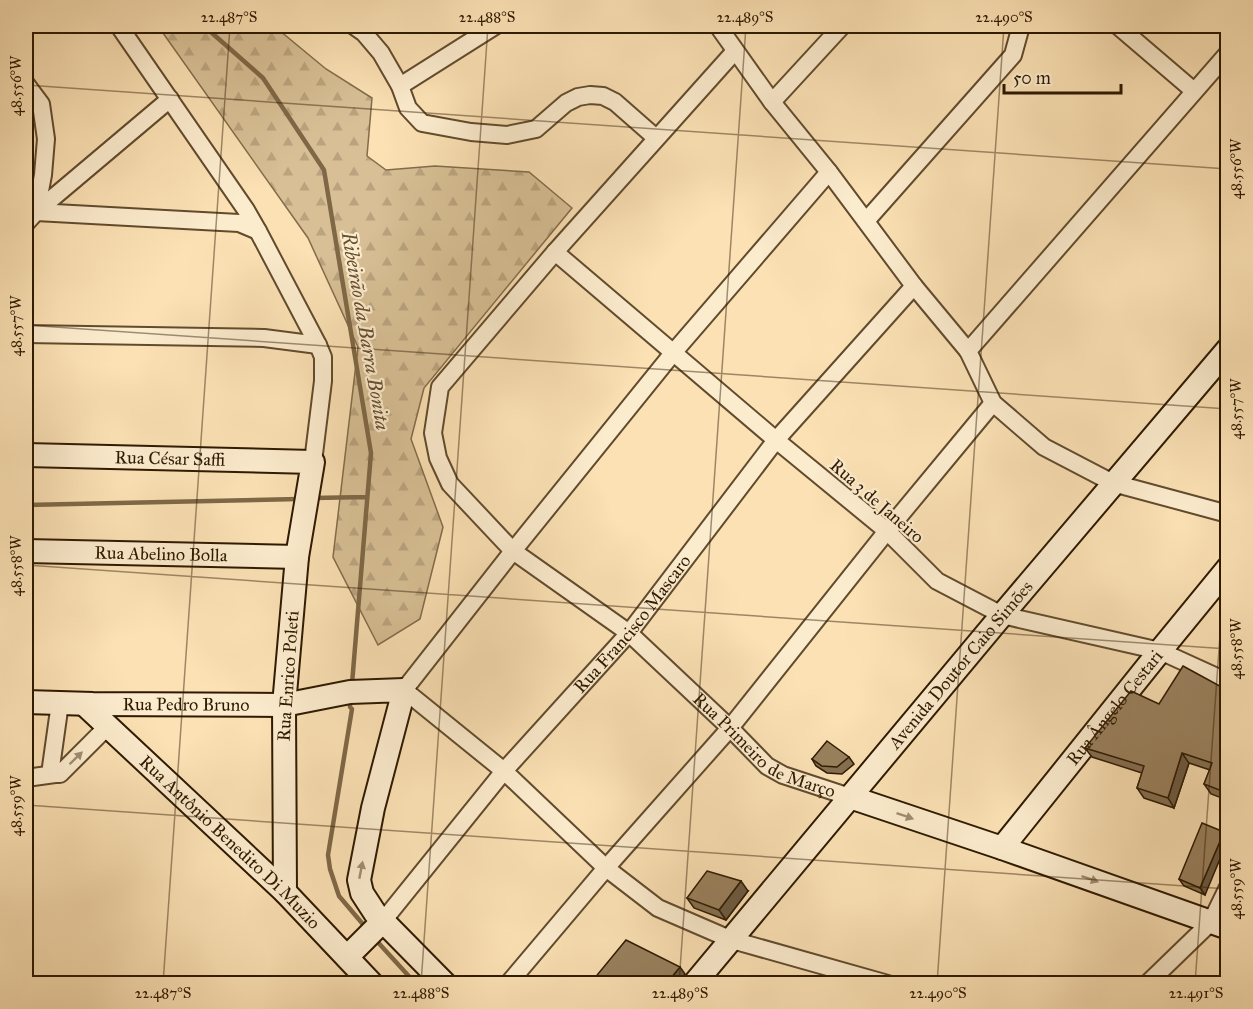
<svg xmlns="http://www.w3.org/2000/svg" width="1253" height="1009" font-family="'IM FELL Great Primer',serif">
<style>
.forest{fill:url(#forest-firs);stroke:#836c4a;stroke-width:1.5}
.lines{fill:none;stroke-linecap:round;stroke-linejoin:round}
.stream{stroke:#7f6847;stroke-width:4.5}
.street-casing{stroke:#614b2d;stroke-width:20}
.secondary-casing{stroke:#2e1900;stroke-width:26}
.street{stroke:#fcecce;stroke-width:16}
.secondary{stroke:#fcecce;stroke-width:22}
.wall{fill:#846f51;stroke:#2e1900;stroke-width:1.5}
.shaded-wall{fill:#6b5a42;stroke:#2e1900;stroke-width:1.5}
.building{fill:#99815e;stroke:#2e1900;stroke-width:1.5}
.oneway{fill:#9f8d71}
.ticks{fill:none;stroke:#2e1900;stroke-width:1.5;stroke-opacity:0.45}
.labels{text-anchor:middle;dominant-baseline:central;stroke-width:4.5;stroke-linejoin:round;paint-order:stroke}
.street-label{font-size:18px;fill:#2e1900;stroke:#fcecce}
.water-label{font-size:20px;font-style:italic;fill:#644e30;stroke:#fcecce}
.neatline{fill:none;stroke:#2e1900;stroke-width:2}
.ticks-label{font-size:15px;text-anchor:middle;fill:#2e1900}
</style>
<defs>
<pattern id="forest-firs" width="22" height="20" patternUnits="userSpaceOnUse" patternTransform="scale(1.5)"><rect width="22" height="20" fill="#d8bf95"/><path d="M5 1l3.5 6h-7zM16 11l3.5 6h-7z" fill="#baa47f"/></pattern>
</defs>
<rect width="100%" height="100%" fill="#fbe1b4"/>
<filter id="stains"><feTurbulence type="fractalNoise" baseFrequency=".00333" numOctaves="4"/><feColorMatrix values="0 0 0 0 .2 0 0 0 0 .09 0 0 0 0 .02 0 0 0 .5 -.17"/></filter>
<radialGradient id="worn" r=".72"><stop offset=".6" stop-color="#630" stop-opacity="0"/><stop offset="1" stop-color="#630" stop-opacity=".3"/></radialGradient>
<path class="forest" d="M158,26H274L326,69L372,98L367,156L386,170L435,166L529,172L572,208L424,388L411,439L443,527L420,619L378,645L333,557L358,347L308,238Z"/>
<g class="lines">
<path class="stream" d="M204,26L263,78L324,170L371,453L352,684
M313,498L367,497
M26,505L299,499
M350,703V707L352,709L328,855L330,869L339,896L367,929
M374,938L416,984"/>
<g class="street-casing">
<g id="street">
<path d="M119,26L246,210L258,231L318,345L323,357V381L313,462"/>
<path d="M354,26L364,33L381,53L400,86L408,108L422,123L471,132L507,135L536,129L566,103L578,97L590,95L603,96L615,102L656,138"/>
<path d="M718,26L772,102L829,172L914,286L968,351L993,403L1044,447L1113,483L1228,514"/>
<path d="M1118,26L1194,91"/>
<path id="s1" d="M735,51L555,252L440,387L433,433L438,458L450,484L513,551L629,633L730,728L767,766L783,775L850,797"/>
<path d="M26,84L41,104L46,139L43,175L36,212L26,223"/>
<path d="M400,86L495,26"/>
<path d="M772,102L842,26"/>
<path d="M829,172L673,353L513,551L404,690L504,771L606,868L658,908L732,940L888,984"/>
<path d="M36,212L239,223L258,231"/>
<path d="M36,212L170,99"/>
<path d="M866,221L1013,55L1021,26"/>
<path d="M555,252L776,440L887,531L937,581L1002,615L1160,651L1228,682"/>
<path d="M26,334L264,338L318,345"/>
<path d="M968,351L1228,53"/>
<path d="M60,703L51,767L55,774H60L108,726"/>
<path d="M26,778L55,774"/>
<path id="s2" d="M383,921L504,771L629,633L776,440L914,286"/>
<path d="M508,984L606,868L730,728L887,531L993,403"/>
<path d="M1147,984L1211,922L1228,887"/>
</g>
</g>
<g class="secondary-casing">
<g id="secondary">
<path id="s3" d="M26,455L313,462L297,557L284,705L285,892"/>
<path id="s4" d="M26,551L297,557"/>
<path id="s5" d="M26,702L93,704L284,705L350,692L404,690L373,808L359,880L362,893L375,913L445,984"/>
<path id="s6" d="M84,704L285,892L372,984"/>
<path d="M850,797L1002,848L1228,928"/>
<path id="s7" d="M1002,848L1160,651L1228,568"/>
<path d="M347,957L383,921"/>
<path id="s8" d="M694,984L1002,615L1228,349"/>
</g>
</g>
<use href="#street" class="street"/>
<use href="#secondary" class="secondary"/>
</g>
<path class="wall" d="M1227,690V800L1211,794L1204,784L1210,770L1189,763L1174,808L1144,798L1137,788L1142,773L1092,757L1085,748L1159,704Z
M849,757L854,764L842,774L827,773L816,766L812,759Z
M1224,832L1205,895L1184,886L1179,879Z
M748,891L726,920L694,908L687,898Z"/>
<path class="shaded-wall" d="M1182,753L1189,763L1174,808L1168,798Z
M1224,832L1227,837V842L1205,895L1200,888Z
M741,881L748,891L726,920L719,910Z
M680,967L685,974L677,984H666Z"/>
<path class="building" d="M1183,666L1227,690V793L1204,784L1212,763L1182,753L1168,798L1137,788L1144,766L1085,748L1131,691L1159,704Z
M827,741L849,757L837,767L822,766L812,759Z
M1202,823L1224,832L1200,888L1179,879Z
M707,871L741,881L719,910L687,898Z
M626,940L680,967L666,984H599L593,980Z"/>
<defs><path id="oneway-solid" d="M-6-.8H1V-3.2L6.5 0L1 3.2V.8H-6Z" transform="scale(1.5)"/></defs>
<g class="oneway">
<use href="#oneway-solid" transform="translate(76 758) rotate(-44)"/>
<use href="#oneway-solid" transform="translate(905 816) rotate(19)"/>
<use href="#oneway-solid" transform="translate(361 870) rotate(-79)"/>
<use href="#oneway-solid" transform="translate(1090 879) rotate(19)"/>
</g>
<path class="ticks" d="M26,85L1228,169M26,325L1228,409M26,565L1228,649M26,805L1228,889M163,984L230,26M421,984L488,26M679,984L746,26M937,984L1004,26M1195,984L1228,524"/>
<g class="labels">
<g class="street-label">
<text stroke="none"><textPath href="#s3" startOffset="144">Rua César Saffi</textPath></text>
<text transform="translate(877 501) rotate(41)">Rua 3 de Janeiro</text>
<text stroke="none"><textPath href="#s4" startOffset="135">Rua Abelino Bolla</textPath></text>
<text stroke="none"><textPath href="#s2" startOffset="388">Rua Francisco Mascaro</textPath></text>
<text stroke="none"><textPath href="#s8" startOffset="416">Avenida Doutor Caio Simões</textPath></text>
<text transform="translate(288 676) rotate(-86)">Rua Enrico Poleti</text>
<text stroke="none"><textPath href="#s5" startOffset="160">Rua Pedro Bruno</textPath></text>
<text stroke="none"><textPath href="#s7" startOffset="180">Rua Ângelo Cestari</textPath></text>
<text stroke="none"><textPath href="#s1" startOffset="960">Rua Primeiro de Março</textPath></text>
<text stroke="none"><textPath href="#s6" startOffset="201">Rua Antônio Benedito Di Muzio</textPath></text>
</g>
<g class="water-label">
<text transform="translate(366 331) rotate(80)">Ribeirão da Barra Bonita</text>
</g>
</g>
<rect width="1253" height="1009" fill="none" stroke="#fbe1b4" stroke-width="66"/>
<path d="M1004 84v9h117v-9" fill="none" stroke="#2e1900" stroke-width="3"/>
<text x="1013" y="84" font-size="18" fill="#2e1900" stroke="#fcecce" stroke-width="4.5" paint-order="stroke">50 m</text>
<rect x="33" y="33" width="1187" height="943" class="neatline"/>
<g class="ticks-label">
<text x="229" y="22">22.487°S</text>
<text x="487" y="22">22.488°S</text>
<text x="745" y="22">22.489°S</text>
<text x="1004" y="22">22.490°S</text>
<text transform="translate(16 86) rotate(-90)" y="5">48.556°W</text>
<text transform="translate(1236 169) rotate(-90)" y="5">48.556°W</text>
<text transform="translate(16 326) rotate(-90)" y="5">48.557°W</text>
<text transform="translate(1236 409) rotate(-90)" y="5">48.557°W</text>
<text transform="translate(16 566) rotate(-90)" y="5">48.558°W</text>
<text transform="translate(1236 649) rotate(-90)" y="5">48.558°W</text>
<text transform="translate(16 806) rotate(-90)" y="5">48.559°W</text>
<text transform="translate(1236 889) rotate(-90)" y="5">48.559°W</text>
<text x="163" y="998">22.487°S</text>
<text x="421" y="998">22.488°S</text>
<text x="680" y="998">22.489°S</text>
<text x="938" y="998">22.490°S</text>
<text x="1196" y="998">22.491°S</text>
</g>
<rect width="100%" height="100%" filter="url(#stains)"/>
<rect width="100%" height="100%" fill="url(#worn)"/>
</svg>
